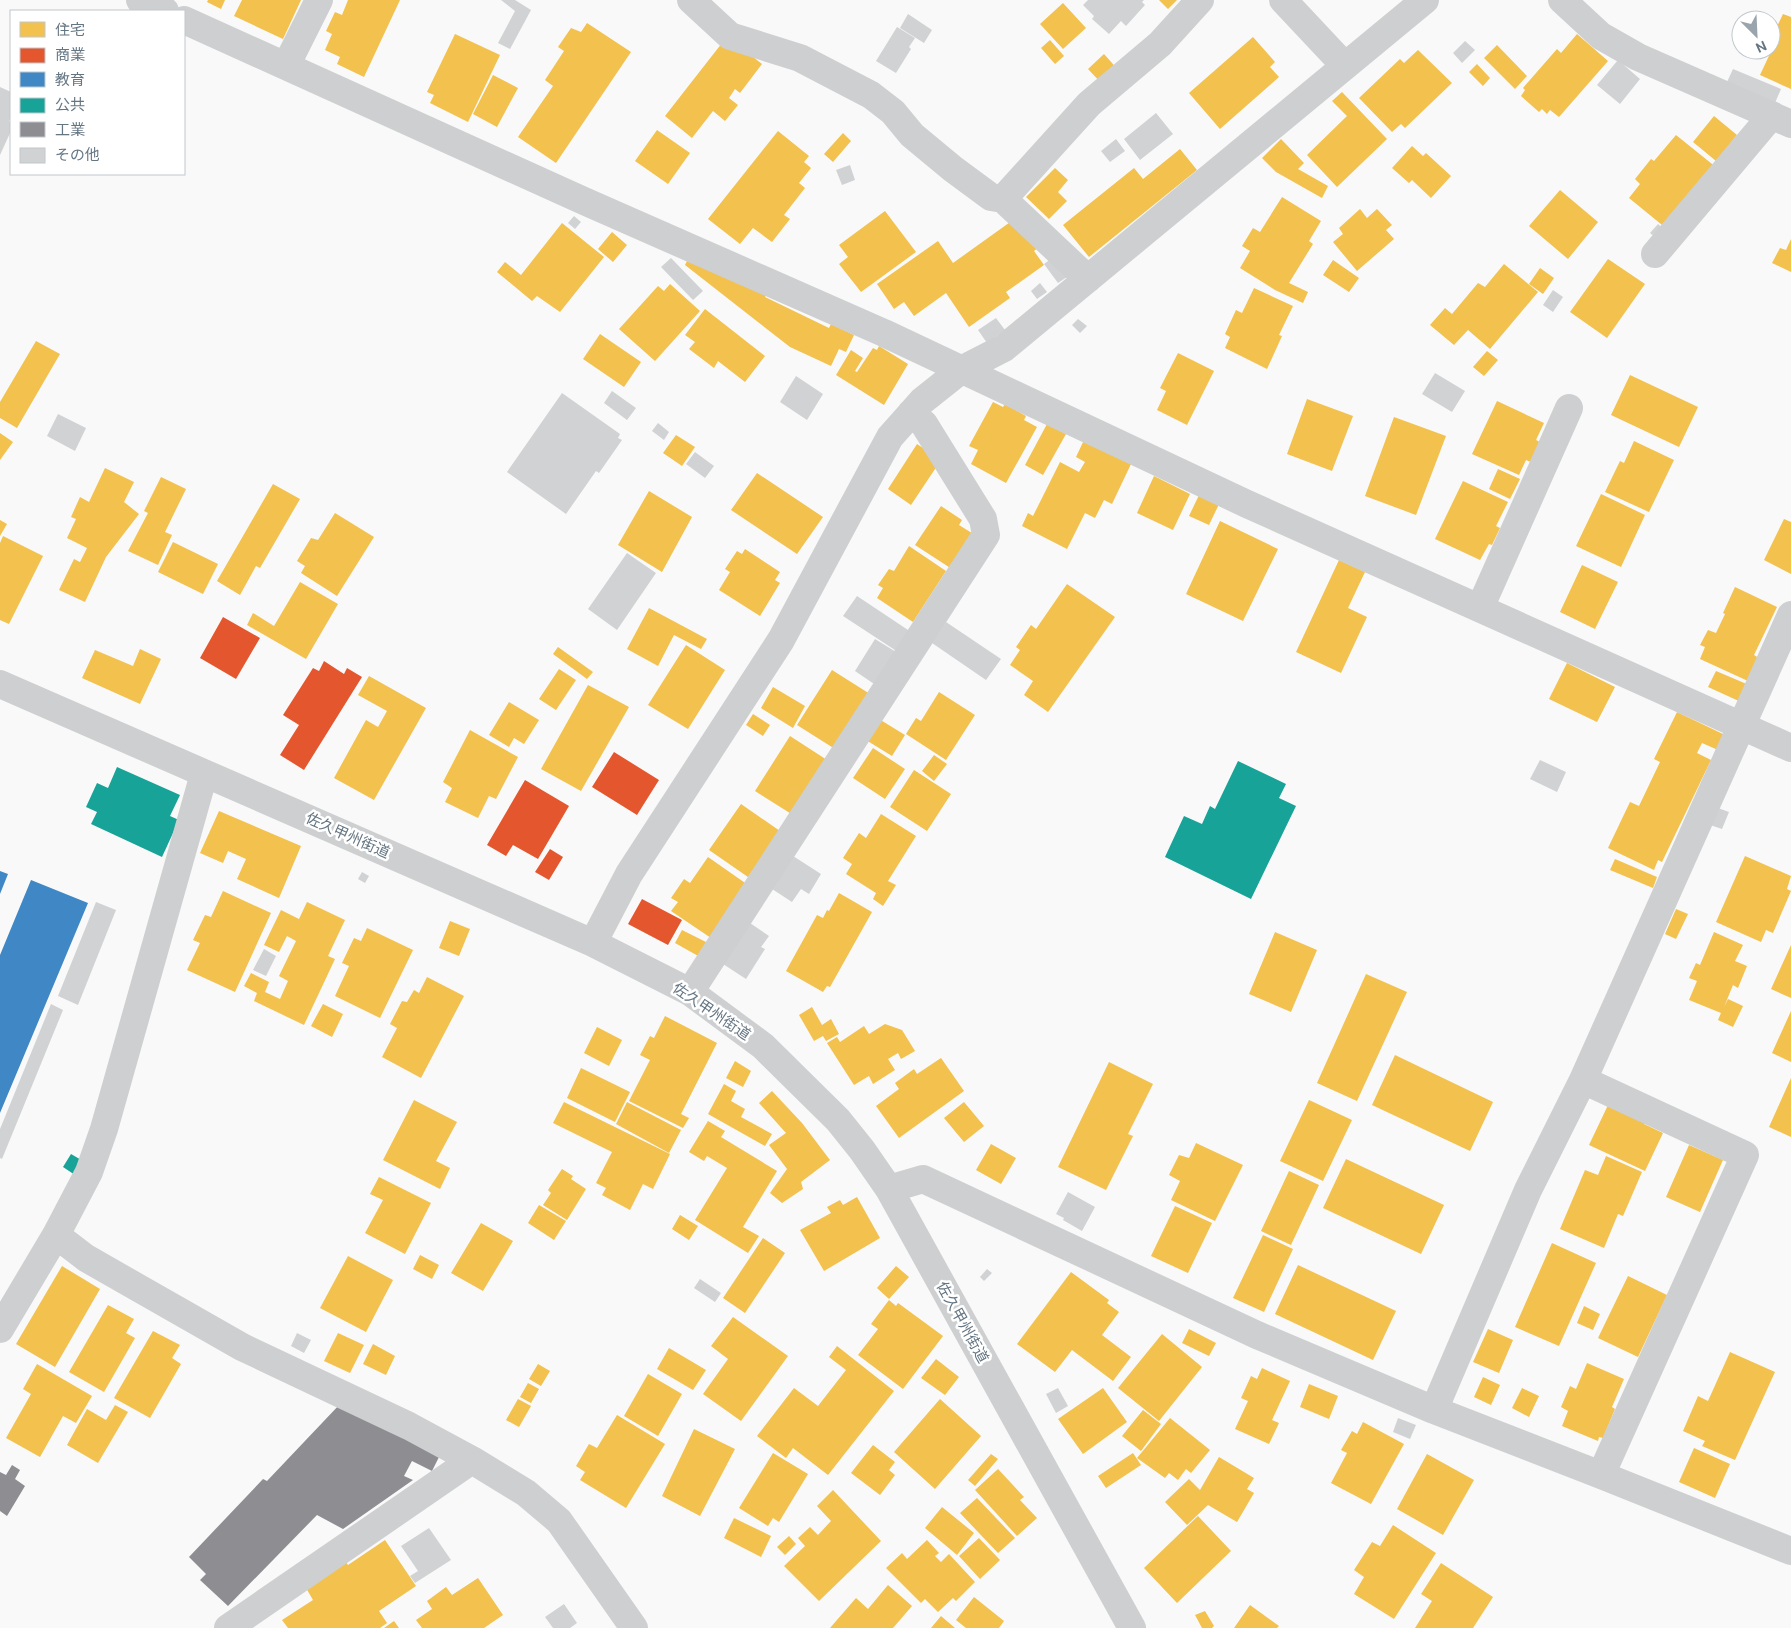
<svg xmlns="http://www.w3.org/2000/svg" width="1791" height="1628" font-family="Ubuntu,'Noto Sans JP',sans-serif">
<style>
.homes{fill:#f2c14e}
.shops{fill:#e4572e}
.schools{fill:#3f88c5}
.public{fill:#17a398}
.industry{fill:#8d8d92}
.building{fill:#d0d2d3}
.lines{fill:none;stroke-linecap:round;stroke-linejoin:round}
.minor{stroke:#cecfd0;stroke-width:28}
.labels{text-anchor:middle;dominant-baseline:central;stroke-width:5;stroke-linejoin:round;paint-order:stroke}
.street-label{font-size:15px;fill:#657683;stroke:#fff}
</style>
<rect width="100%" height="100%" fill="#f9f9f9"/>
<path class="homes" d="M208,0H225L221,9L207,2Z
M242,0H301L283,39L234,16Z
M348,0H400L364,77L337,64L340,57L325,50L332,34L326,31L335,12L342,15Z
M1159,0H1177L1168,9Z
M1063,3L1086,28L1063,49L1040,24Z
M1783,14L1791,17V89L1760,75L1774,45L1771,44V39Z
M587,23L631,52L556,163L518,137L553,86L545,80L564,51L558,47L571,28L581,32Z
M455,34L500,55L468,122L430,103L434,95L427,92Z
M1577,34L1608,61L1559,117L1550,110L1547,114L1542,109L1539,112L1521,96L1525,90L1523,88L1557,49L1561,53Z
M1253,37L1275,62L1270,67L1279,77L1220,129L1189,93Z
M1050,40L1064,56L1055,64L1041,48Z
M734,42L762,64L740,93L735,89L729,98L738,105L725,121L713,111L692,138L665,116L722,43Z
M1497,45L1527,76L1515,89L1484,58Z
M1418,50L1452,83L1405,128L1401,124L1392,132L1359,98L1400,59L1404,63Z
M1104,54L1120,72L1105,87L1088,69Z
M1477,64L1490,78L1483,86L1469,72Z
M493,75L518,88L497,127L473,114Z
M1342,92L1387,139L1337,187L1307,155L1347,116L1332,101Z
M1714,116L1737,135L1716,161L1693,142Z
M657,130L690,153L668,184L635,161Z
M778,131L809,156L804,162L811,168L799,183L805,188L784,215L790,219L772,242L753,228L740,244L708,219Z
M843,133L851,141L833,162L824,154Z
M1676,135L1717,168L1667,229L1629,198L1640,184L1635,179L1651,159L1654,161Z
M1281,139L1304,163L1298,169L1328,186L1322,198L1276,172L1262,158Z
M1412,146L1423,156L1426,153L1451,176L1431,198L1412,180L1409,183L1392,168Z
M1180,149L1197,170L1089,257L1063,225L1134,168L1143,179Z
M1055,168L1068,180L1058,192L1067,201L1049,219L1026,197Z
M1560,190L1598,222L1568,259L1529,226Z
M1282,197L1321,221L1309,241L1313,244L1289,283L1308,292L1303,303L1275,290L1240,268L1250,251L1242,246L1253,228L1260,232Z
M1360,209L1367,218L1377,209L1392,225L1386,230L1394,239L1357,271L1333,242L1343,234L1339,228Z
M885,211L916,252L861,292L839,264L848,257L839,245Z
M1013,220L1040,246L1034,251L1044,265L1006,292L1010,298L969,327L946,293L914,316L904,302L894,309L877,284L938,241L953,263Z
M562,223L604,257L560,312L537,296L532,301L497,272L505,262L521,275Z
M612,232L627,245L613,262L598,249Z
M1791,239V272L1772,263L1780,248L1786,250Z
M689,257L767,294L765,297L829,328L831,324L854,335L846,352L839,349L831,366L790,347L685,265Z
M1608,259L1645,284L1607,338L1570,312Z
M1333,260L1359,278L1349,292L1323,275Z
M1504,264L1538,292L1490,349L1468,330L1454,345L1430,325L1445,308L1452,314L1478,283L1485,287Z
M1540,268L1554,278L1543,294L1529,284Z
M670,284L700,311L655,361L619,329L658,286L664,291Z
M1254,288L1293,306L1279,335L1282,336L1267,369L1225,348L1230,337L1225,334L1236,310L1242,313Z
M705,309L765,356L745,382L718,361L714,368L689,349L695,342L685,335Z
M600,334L641,362L624,387L583,359Z
M36,341L60,354L17,428L0,418V402Z
M879,346L908,364L884,405L836,375L851,350L863,358L855,371L857,372L873,348L877,350Z
M1487,351L1498,360L1484,376L1473,367Z
M1178,353L1214,371L1187,425L1157,410L1166,391L1160,388Z
M1630,375L1698,407L1679,447L1611,415Z
M1307,399L1353,416L1332,471L1287,454Z
M1497,401L1544,423L1536,440L1542,443L1533,463L1526,460L1519,475L1472,454Z
M993,402L1003,407L1005,404L1026,416L1024,420L1037,427L1006,483L971,464L978,450L969,446Z
M1394,417L1446,436L1416,515L1365,496Z
M1047,424L1066,434L1043,475L1025,465Z
M0,433L13,442L0,460Z
M676,435L695,447L682,466L663,453Z
M1084,440L1131,464L1112,504L1104,500L1095,518L1085,513L1067,549L1022,526L1028,513L1033,516L1060,462L1079,472L1085,462L1076,457Z
M1634,441L1674,460L1649,512L1605,492L1620,461L1624,463Z
M917,444L941,460L911,505L888,489Z
M105,468L134,482L124,502L139,514L106,557L85,602L59,590L74,559L80,562L87,548L67,538L76,519L71,517L80,497L89,502Z
M1498,469L1520,479L1510,499L1489,489Z
M757,473L823,517L797,554L731,510Z
M1154,476L1190,494L1173,530L1137,513Z
M161,477L186,489L165,532L172,535L158,565L128,551L148,513L144,511Z
M1463,481L1508,502L1496,526L1500,528L1492,545L1489,544L1480,560L1435,539Z
M273,484L300,499L260,568L256,566L240,595L217,581Z
M649,491L692,517L662,572L618,545Z
M1200,493L1220,502L1209,525L1189,516Z
M1601,494L1645,515L1621,567L1576,546Z
M941,506L962,520L959,525L975,535L955,571L915,545Z
M335,513L374,537L337,596L301,573L305,566L297,561L311,538L318,540Z
M1784,519L1791,522V574L1764,560Z
M0,520L7,524L0,536Z
M1220,521L1278,549L1243,621L1186,594Z
M3,536L43,556L9,624L0,620V543Z
M173,542L218,564L203,594L158,572Z
M909,546L946,571L913,622L877,598L883,588L878,585L889,569L894,571Z
M745,549L780,572L775,580L780,583L760,616L719,590L730,572L725,569L737,551L742,554Z
M1339,560L1365,572L1348,608L1367,617L1341,673L1296,652Z
M1582,565L1618,582L1595,629L1560,612Z
M300,582L338,604L306,659L247,625L253,613L274,626Z
M1067,584L1115,617L1048,712L1024,695L1033,681L1010,665L1020,650L1016,647L1031,625L1036,629Z
M1735,587L1777,607L1754,655L1759,658L1748,681L1700,659L1705,647L1700,645L1708,630L1716,633L1725,614L1723,613Z
M649,608L707,639L701,649L674,635L658,666L627,649Z
M686,645L725,670L688,729L648,705Z
M558,647L593,672L587,679L553,654Z
M140,649L161,659L140,704L82,678L95,650L133,666Z
M1567,663L1615,687L1597,722L1549,699Z
M559,669L576,680L556,710L539,699Z
M832,670L870,694L835,749L797,725Z
M1716,671L1749,685L1741,702L1708,687Z
M369,676L426,708L374,800L334,778L366,720L378,727L387,711L358,695Z
M588,685L629,707L581,791L541,769Z
M773,687L805,706L793,728L761,708Z
M939,692L975,715L946,760L906,734L916,718L921,721Z
M509,702L539,720L524,744L514,738L509,747L489,735Z
M1677,712L1725,735L1718,750L1702,743L1697,753L1711,760L1662,862L1658,860L1654,870L1608,848L1630,802L1639,806L1660,762L1654,759Z
M753,714L770,725L763,736L746,725Z
M879,719L905,735L892,756L866,740Z
M470,730L518,757L496,799L489,796L478,818L445,802L452,788L443,782Z
M790,736L827,760L793,815L755,791Z
M873,748L905,769L885,799L853,778Z
M934,755L947,764L934,781L922,771Z
M914,770L951,794L927,831L890,807Z
M741,804L780,831L748,877L709,850Z
M219,811L301,846L279,898L237,879L246,859L228,851L223,863L200,853Z
M881,814L916,836L888,881L896,885L883,906L873,899L876,893L846,874L852,864L843,858L859,833L866,838Z
M1745,856L1791,876L1787,889L1791,891L1773,933L1766,930L1761,942L1716,922Z
M708,857L748,885L711,938L671,911L678,902L671,898L684,879L690,883Z
M1615,859L1657,877L1653,888L1610,870Z
M223,891L271,913L235,992L187,970L200,943L193,940L205,915L211,917Z
M839,893L872,912L830,987L827,986L823,992L786,971L817,915L823,918L827,910L829,911Z
M307,902L345,920L328,956L335,959L304,1025L254,1001L257,993L244,986L251,973L269,982L265,992L280,999L288,981L279,976L296,941L287,936L279,952L264,945L281,910L299,919Z
M1676,909L1688,914L1676,939L1665,934Z
M450,921L470,929L459,956L439,948Z
M367,928L413,950L380,1018L335,996L349,966L342,963L354,938L361,941Z
M682,930L708,943L700,957L675,943Z
M1275,932L1317,950L1291,1012L1249,994Z
M1714,932L1743,945L1735,961L1747,966L1738,988L1733,985L1724,1007L1728,999L1743,1006L1733,1027L1718,1020L1721,1013L1689,1000L1697,981L1689,978L1696,963L1700,965Z
M1791,945V998L1771,989Z
M1366,974L1407,992L1357,1101L1317,1083Z
M427,977L464,996L421,1078L382,1057L397,1028L390,1024L402,1001L407,1002L414,990L419,993Z
M323,1004L343,1014L332,1037L311,1026Z
M812,1007L822,1025L831,1019L839,1034L826,1041L823,1036L814,1041L799,1015Z
M1791,1011V1062L1772,1053Z
M665,1016L717,1043L681,1114L689,1118L683,1128L629,1101L650,1060L640,1055L650,1036L654,1038Z
M885,1024L902,1030L915,1051L901,1059L898,1053L888,1059L895,1070L873,1084L869,1076L854,1085L827,1043L837,1037L840,1042L864,1026L869,1034Z
M597,1027L622,1040L609,1066L584,1053Z
M1395,1055L1493,1102L1470,1151L1372,1105Z
M941,1058L964,1091L899,1138L876,1106L899,1089L895,1083L914,1069L917,1074Z
M735,1061L751,1071L743,1087L726,1078Z
M1109,1062L1153,1084L1128,1134L1133,1136L1106,1190L1058,1167Z
M581,1068L630,1092L615,1122L567,1098Z
M1791,1078V1137L1769,1127Z
M724,1084L736,1091L731,1101L745,1109L741,1117L772,1134L765,1146L708,1114Z
M772,1091L802,1123L830,1160L801,1182L803,1189L782,1203L770,1193L787,1169L769,1145L786,1133L759,1103Z
M414,1100L457,1122L436,1161L450,1168L440,1189L383,1160Z
M1309,1100L1352,1120L1323,1181L1280,1161Z
M564,1102L670,1154L653,1189L643,1184L630,1210L602,1195L606,1188L596,1183L612,1152L553,1123Z
M627,1102L681,1130L669,1153L616,1124Z
M964,1102L984,1126L964,1142L944,1118Z
M1609,1103L1646,1121L1644,1124L1663,1133L1645,1171L1589,1145Z
M708,1121L725,1131L721,1137L777,1171L743,1227L759,1236L748,1253L695,1220L727,1168L707,1156L704,1161L689,1152Z
M1196,1143L1243,1165L1215,1221L1171,1200L1180,1181L1169,1175L1179,1155L1189,1158Z
M991,1144L1016,1158L1001,1184L976,1170Z
M1689,1145L1723,1160L1700,1212L1666,1197Z
M1606,1156L1642,1172L1623,1216L1618,1214L1604,1248L1560,1229L1585,1170L1598,1175Z
M1346,1159L1444,1205L1421,1254L1323,1208Z
M562,1169L573,1176L571,1179L586,1189L567,1220L543,1205L551,1193L548,1190Z
M1289,1171L1319,1185L1291,1245L1261,1231Z
M379,1177L431,1203L405,1254L365,1233L383,1200L370,1194Z
M857,1197L880,1238L824,1271L800,1230L831,1213L827,1207L840,1200L843,1205Z
M539,1205L566,1221L554,1240L528,1223Z
M1175,1206L1212,1223L1188,1273L1151,1256Z
M680,1215L698,1226L689,1240L672,1229Z
M481,1223L513,1241L483,1291L451,1273Z
M1263,1235L1293,1249L1264,1312L1233,1298Z
M763,1238L785,1253L745,1313L723,1298Z
M1552,1243L1596,1263L1559,1346L1515,1327Z
M420,1255L439,1265L432,1279L413,1269Z
M348,1256L393,1280L366,1332L320,1308Z
M1298,1265L1396,1311L1373,1360L1275,1314Z
M62,1266L100,1289L55,1367L16,1344Z
M896,1266L909,1277L889,1299L877,1288Z
M1071,1272L1109,1300L1107,1303L1119,1312L1102,1335L1131,1357L1113,1381L1072,1350L1055,1372L1017,1344Z
M1628,1276L1667,1295L1638,1357L1598,1338Z
M889,1300L896,1306L898,1303L943,1336L903,1389L858,1355L878,1329L871,1324Z
M108,1305L134,1319L126,1333L135,1338L104,1392L69,1372Z
M1584,1306L1600,1314L1593,1330L1577,1323Z
M733,1317L788,1356L741,1421L703,1394L728,1359L711,1346Z
M1189,1329L1216,1343L1209,1356L1182,1343Z
M1488,1329L1513,1340L1499,1373L1473,1362Z
M153,1331L180,1345L172,1358L181,1364L150,1418L114,1398Z
M338,1333L364,1345L350,1373L324,1361Z
M1162,1334L1202,1367L1159,1421L1118,1388Z
M373,1344L395,1356L386,1375L363,1364Z
M837,1346L894,1391L828,1475L793,1448L786,1458L757,1436L794,1388L818,1406L846,1370L829,1357Z
M669,1348L706,1370L693,1390L657,1369Z
M1730,1352L1775,1372L1735,1460L1702,1446L1705,1441L1683,1431L1698,1396L1708,1401Z
M936,1359L959,1377L945,1395L921,1378Z
M1587,1363L1624,1379L1612,1407L1615,1409L1603,1438L1599,1437L1598,1441L1562,1426L1568,1411L1561,1407L1570,1386L1576,1389Z
M37,1364L92,1396L76,1423L63,1416L40,1457L6,1438L31,1394L23,1389Z
M538,1364L550,1371L541,1386L529,1379Z
M1262,1368L1290,1381L1272,1420L1279,1423L1269,1444L1235,1429L1248,1401L1241,1398L1251,1376L1257,1379Z
M648,1374L682,1394L658,1436L624,1416Z
M1483,1377L1500,1385L1491,1405L1474,1397Z
M528,1383L539,1389L531,1403L520,1397Z
M1309,1384L1338,1396L1329,1419L1300,1407Z
M1103,1388L1127,1422L1083,1454L1058,1419Z
M1522,1388L1539,1396L1529,1417L1512,1408Z
M518,1399L531,1406L519,1427L506,1420Z
M940,1399L981,1436L935,1489L894,1452Z
M115,1405L128,1412L98,1463L67,1445L87,1409L106,1420Z
M1143,1410L1161,1424L1141,1451L1122,1436Z
M617,1415L665,1444L626,1508L580,1480L585,1472L576,1466L589,1444L597,1448Z
M1170,1418L1210,1450L1191,1473L1186,1469L1178,1480L1169,1473L1165,1478L1137,1458Z
M1363,1422L1404,1444L1371,1504L1331,1483L1347,1453L1341,1450L1352,1431L1357,1434Z
M694,1429L735,1449L700,1516L662,1496Z
M873,1445L895,1462L889,1470L895,1475L880,1495L851,1473Z
M1694,1448L1730,1464L1715,1498L1679,1482Z
M773,1453L808,1474L779,1522L773,1518L768,1526L739,1508Z
M1133,1453L1141,1465L1106,1488L1098,1476Z
M991,1454L998,1459L975,1486L968,1480Z
M1427,1454L1474,1480L1443,1535L1397,1509Z
M1219,1457L1254,1478L1247,1489L1254,1493L1237,1522L1208,1505L1187,1525L1165,1502L1189,1479L1200,1490Z
M998,1469L1024,1497L1020,1500L1037,1518L1017,1536L975,1490Z
M833,1490L881,1541L819,1601L784,1566L805,1546L798,1538L810,1527L818,1535L831,1521L817,1506Z
M977,1498L1015,1538L998,1553L960,1513Z
M942,1507L974,1533L957,1555L925,1528Z
M1198,1516L1231,1551L1177,1603L1144,1568Z
M734,1518L771,1536L761,1557L724,1538Z
M1393,1525L1436,1553L1394,1619L1354,1594L1364,1577L1354,1570L1372,1542L1380,1546Z
M789,1536L796,1544L785,1555L777,1547Z
M979,1538L1000,1560L980,1579L959,1556Z
M385,1540L416,1586L379,1611L387,1623L380,1628H288L282,1620L313,1600L306,1588L346,1562L348,1565Z
M927,1540L939,1553L935,1556L941,1562L949,1554L975,1582L956,1601L953,1598L938,1612L925,1599L921,1603L886,1568L902,1553L907,1559Z
M1441,1563L1493,1597L1473,1628H1415L1432,1601L1421,1594Z
M478,1578L503,1615L484,1628H422L416,1620L432,1609L427,1601L446,1587L452,1595Z
M888,1585L912,1606L893,1628H830L856,1598L868,1609Z
M974,1597L1004,1621L999,1628H966L956,1620Z
M1250,1605L1279,1626L1277,1628H1234Z
M1205,1611L1214,1626L1212,1628H1202L1195,1615Z
M941,1616L955,1628H931Z
M394,1621L399,1628H384Z"/>
<path class="shops" d="M223,617L260,638L236,679L200,658Z
M324,661L344,674L347,668L362,677L304,770L280,755L299,725L283,715L313,668L319,671Z
M614,752L659,780L637,815L592,787Z
M525,780L569,806L538,859L513,845L506,856L487,845Z
M550,849L563,857L549,880L535,872Z
M642,899L682,920L668,945L628,924Z"/>
<path class="schools" d="M0,871L8,874L0,894Z
M31,880L88,903L0,1113V955Z"/>
<path class="public" d="M1238,761L1286,784L1279,798L1296,806L1251,899L1165,857L1184,816L1202,824L1210,806L1215,809Z
M117,767L180,795L170,816L179,820L162,857L91,824L97,812L86,807L97,783L108,788Z
M71,1154L83,1161L75,1175L63,1167Z"/>
<path class="industry" d="M341,1403L441,1453L432,1471L412,1461L404,1476L413,1480L343,1529L317,1515L228,1606L200,1580L206,1574L189,1557L263,1479L267,1481Z
M12,1465L20,1470L15,1479L25,1486L7,1516L0,1511V1472L6,1475Z"/>
<path class="building" d="M501,0H515L531,10L510,49L498,43L515,11Z
M1088,0H1144L1142,2L1145,5L1126,26L1121,21L1109,34L1092,19L1094,16L1083,5Z
M908,14L932,30L924,43L900,28Z
M897,27L915,38L909,47L911,49L896,73L876,61Z
M1465,41L1475,50L1462,63L1453,53Z
M1618,60L1640,79L1620,104L1597,85Z
M1733,69L1781,89L1775,103L1727,82Z
M0,87L11,92V117L9,121L11,122V131L0,155Z
M1156,113L1173,134L1140,160L1124,139Z
M1116,139L1125,151L1110,162L1101,151Z
M850,165L855,180L842,185L836,170Z
M574,216L581,222L575,229L568,223Z
M1658,224L1668,233L1661,242L1650,233Z
M1056,255L1070,275L1058,283L1044,264Z
M671,258L703,291L693,300L661,267Z
M1040,283L1047,292L1037,299L1031,291Z
M1553,290L1563,297L1553,312L1543,305Z
M996,318L1005,330L987,343L978,330Z
M1078,319L1087,326L1080,333L1072,325Z
M1435,373L1465,391L1452,412L1422,394Z
M796,376L823,394L807,420L780,402Z
M612,391L636,408L627,420L604,403Z
M562,393L620,434L618,438L622,440L599,473L596,471L566,514L507,472Z
M58,414L86,428L75,451L47,436Z
M658,423L669,432L664,440L652,431Z
M695,452L714,466L705,478L686,464Z
M627,553L656,573L617,630L588,609Z
M857,596L914,634L901,654L843,616Z
M946,622L1001,659L986,680L932,643Z
M875,639L901,655L880,688L855,671Z
M1540,760L1566,772L1557,792L1530,779Z
M1718,808L1729,812L1722,829L1710,825Z
M790,854L821,874L809,894L801,889L792,902L769,887Z
M362,872L369,876L365,883L358,879Z
M96,902L116,910L78,1005L58,996Z
M750,923L769,936L761,947L765,949L746,979L723,964Z
M264,949L276,956L266,976L253,970Z
M51,1004L63,1010L2,1159L0,1158V1129Z
M1068,1192L1095,1207L1082,1231L1063,1220L1064,1218L1056,1214Z
M987,1269L992,1273L984,1281L980,1277Z
M700,1279L721,1293L715,1302L694,1288Z
M297,1333L311,1340L304,1353L291,1346Z
M1058,1388L1068,1406L1056,1413L1046,1394Z
M1398,1418L1416,1425L1410,1439L1393,1432Z
M429,1528L451,1560L415,1583L410,1576L418,1571L401,1546Z
M564,1604L577,1623L570,1628H553L545,1617Z"/>
<g class="lines">
<path class="minor" d="M140,0L165,11
M691,0L730,36L800,58L871,95L893,112L912,135L953,169L991,197L1003,199L1088,279
M1283,0L1345,66
M1562,0L1601,36L1638,57L1791,124
M184,20L584,201L884,333L1247,504L1791,748
M286,66L319,0
M1003,199L1089,104L1160,44L1200,0
M1655,254L1772,115
M1480,608L1569,408
M0,684L593,943L690,992L763,1046L838,1120L862,1150L889,1189L1132,1628
M593,943L629,874L781,640L890,437L922,401L961,370L1004,348L1425,0
M690,992L986,535L983,519L924,424L911,413
M1583,1080L1745,1155L1601,1475
M889,1189L923,1179L1257,1335L1434,1410L1601,1475L1791,1551
M56,1235L86,1258L242,1347L409,1426L472,1460L526,1493L559,1521L634,1628
M0,1329L56,1235L89,1172L104,1129L204,774
M1434,1410L1528,1190L1583,1080L1791,615
M228,1628L472,1460"/>
</g>
<g class="labels">
<g class="street-label">
<text transform="translate(348 835) rotate(24)">佐久甲州街道</text>
<text transform="translate(712 1011) rotate(34)">佐久甲州街道</text>
<text transform="translate(963 1322) rotate(61)">佐久甲州街道</text>
</g>
</g>
<rect x="10" y="10" width="175" height="165" fill="#ffffff" stroke="#c1c8cd"/>
<rect x="20" y="22" width="25" height="15" fill="#f2c14e" stroke="#c1c8cd"/>
<text x="55" y="35" font-size="15" fill="#657683">住宅</text>
<rect x="20" y="48" width="25" height="15" fill="#e4572e" stroke="#c1c8cd"/>
<text x="55" y="60" font-size="15" fill="#657683">商業</text>
<rect x="20" y="72" width="25" height="15" fill="#3f88c5" stroke="#c1c8cd"/>
<text x="55" y="85" font-size="15" fill="#657683">教育</text>
<rect x="20" y="98" width="25" height="15" fill="#17a398" stroke="#c1c8cd"/>
<text x="55" y="110" font-size="15" fill="#657683">公共</text>
<rect x="20" y="122" width="25" height="15" fill="#8d8d92" stroke="#c1c8cd"/>
<text x="55" y="135" font-size="15" fill="#657683">工業</text>
<rect x="20" y="148" width="25" height="15" fill="#d0d2d3" stroke="#c1c8cd"/>
<text x="55" y="160" font-size="15" fill="#657683">その他</text>
<g transform="translate(1756 35) rotate(156)"><circle r="24" fill="#ffffff" stroke="#c1c8cd"/>
<path d="M0-4L9 19L0 12L-9 19Z" fill="#99a4ac"/>
<text y="-8" font-size="14" font-weight="bold" text-anchor="middle" fill="#657683">N</text>
</g>
</svg>
